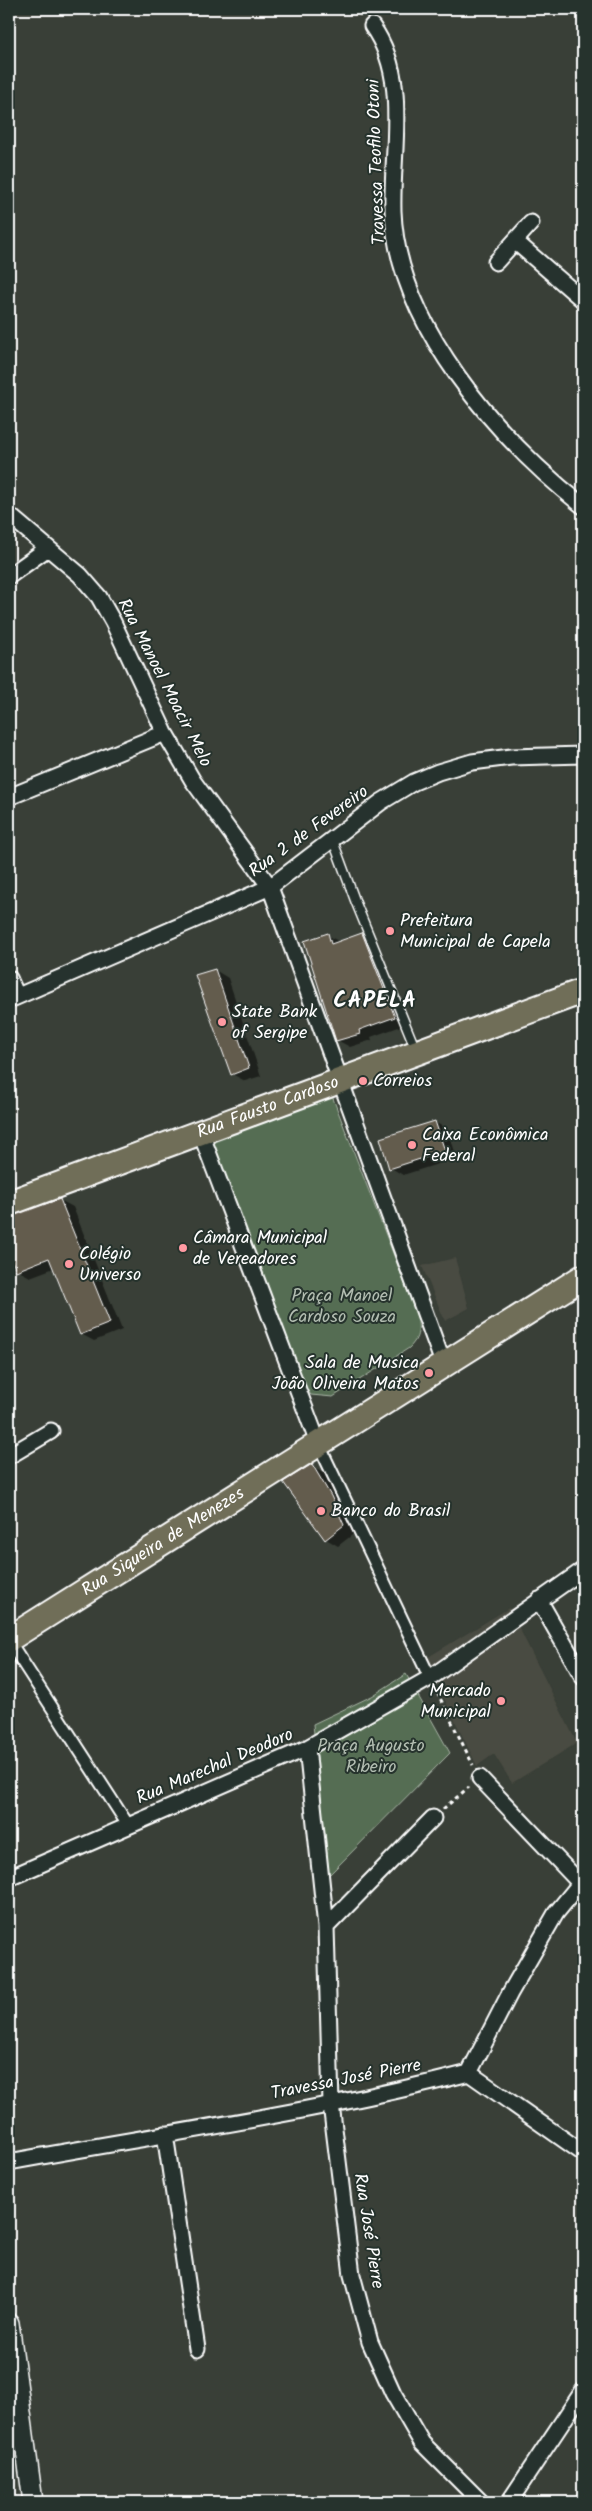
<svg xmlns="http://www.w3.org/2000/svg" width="592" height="2511" font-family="Kalam,sans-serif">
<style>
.built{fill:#4a4b42}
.green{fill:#556d52;stroke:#aab6a8}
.shadow{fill:#0007}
.building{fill:#645b4e;stroke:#fff}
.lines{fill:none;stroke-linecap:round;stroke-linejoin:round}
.service-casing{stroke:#fff;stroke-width:11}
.pedestrian-casing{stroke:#fff;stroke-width:15}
.minor-casing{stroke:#fff;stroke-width:19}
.tertiary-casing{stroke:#fff;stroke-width:22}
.primary-casing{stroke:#fff;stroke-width:28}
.path{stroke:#fff;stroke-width:3;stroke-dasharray:4 4;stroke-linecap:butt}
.service{stroke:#26332d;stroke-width:8}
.pedestrian{stroke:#26332d;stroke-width:11}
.minor{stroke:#26332d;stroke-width:15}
.tertiary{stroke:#26332d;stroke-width:19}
.primary{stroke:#706e59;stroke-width:24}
.poi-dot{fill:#ff9aa2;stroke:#26332d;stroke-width:2}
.labels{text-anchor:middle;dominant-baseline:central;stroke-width:4;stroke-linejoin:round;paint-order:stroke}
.street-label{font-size:18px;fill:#fff;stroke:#26332d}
.poi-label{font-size:18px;fill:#fff;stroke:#26332d;text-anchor:start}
.park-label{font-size:18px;fill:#b2bdb1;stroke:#26332d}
.district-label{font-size:22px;font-weight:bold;letter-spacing:1px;fill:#fff;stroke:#26332d}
</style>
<rect width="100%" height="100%" fill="#393f37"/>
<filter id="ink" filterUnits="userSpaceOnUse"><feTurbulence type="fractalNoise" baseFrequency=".02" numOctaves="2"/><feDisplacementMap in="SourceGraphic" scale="10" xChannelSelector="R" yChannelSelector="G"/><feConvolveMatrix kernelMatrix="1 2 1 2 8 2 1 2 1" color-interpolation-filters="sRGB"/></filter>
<g filter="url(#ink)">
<path class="built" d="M455,1258L469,1308L445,1321L422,1266Z
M509,1608L577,1743L512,1783L494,1754L477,1766L425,1659Z"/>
<path class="green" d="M318,1077L327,1083L417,1315C419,1329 420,1337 409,1348L333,1397L311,1395L299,1380L211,1142L214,1118Z
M406,1674L450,1753L329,1875L313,1724L372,1696Z"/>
<path class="shadow" d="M362,934L375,942L407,1024L371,1037L372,1040L350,1047L337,1040L327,935L340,942Z
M215,970L228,978L261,1076L245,1081L232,1074Z
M435,1122L448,1130L457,1158L403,1175L391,1168Z
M60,1200L73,1207L122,1330L94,1341L81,1334L54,1268L30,1277L17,1270L9,1248V1218Z
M312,1466L325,1473L344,1505L356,1532L338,1546L326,1539Z"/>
<path class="building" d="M328,933L331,944L362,933L395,1017L359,1030L360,1034L336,1041L304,941Z
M215,969L249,1068L231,1075L195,975Z
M435,1121L445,1151L389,1169L380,1138Z
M60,1199L110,1323L80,1335L49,1258L16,1271L9,1252V1216Z
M312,1464L331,1496L344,1525L325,1540L283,1482Z"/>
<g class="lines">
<g class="service-casing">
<path id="service" d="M332,838L356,903L416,1050"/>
</g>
<g class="pedestrian-casing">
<path id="pedestrian" d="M318,1443L430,1678
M9,1641L128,1825"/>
</g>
<g class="minor-casing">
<path id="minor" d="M372,26C410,79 391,149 393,211C397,324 498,439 583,506
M516,242L583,300
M496,262L531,223
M9,515L80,575L99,597L113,622L165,733L193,781L270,887L443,1363
M9,576L48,548
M9,797L165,733
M9,978L17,996
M9,1000L270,887L381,802L414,782L438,772L472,762L511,757L583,755
M200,1131L318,1443
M9,1456L51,1431
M539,1600L583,1677
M307,1748L326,1927L331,2104L352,2275L370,2342L393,2393L422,2443L481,2502
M480,1778L580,1883
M9,1878L307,1748L430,1678L583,1570
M326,1927L433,1818
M469,2073L583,2153
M165,2134L197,2349
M9,2162C162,2134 318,2112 469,2073L510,1993L556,1913L583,1880
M509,2502L583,2391"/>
</g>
<g class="tertiary-casing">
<path id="tertiary" d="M9,2323L33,2502"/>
</g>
<g class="primary-casing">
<g id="primary">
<path id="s1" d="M9,1203L583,991"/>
<path id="s2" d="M9,1639L583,1277"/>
</g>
</g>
<path class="path" d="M354,9L361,15
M437,1692L473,1765
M443,1809L469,1787"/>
<use href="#service" class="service"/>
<use href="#pedestrian" class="pedestrian"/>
<use href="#minor" class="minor"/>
<use href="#tertiary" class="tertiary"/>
<use href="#primary" class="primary"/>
</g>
</g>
<g class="poi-dot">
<circle cx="390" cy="931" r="5"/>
<circle cx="222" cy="1022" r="5"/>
<circle cx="363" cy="1081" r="5"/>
<circle cx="412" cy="1145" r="5"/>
<circle cx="183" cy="1248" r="5"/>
<circle cx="69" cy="1264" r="5"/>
<circle cx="429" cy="1373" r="5"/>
<circle cx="321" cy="1511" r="5"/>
<circle cx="501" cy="1701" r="5"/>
</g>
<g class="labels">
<g class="street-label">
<text transform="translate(377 162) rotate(-92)">Travessa Teofilo Otoni</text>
<text transform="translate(164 683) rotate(63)">Rua Manoel Moacir Melo</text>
<text transform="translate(309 832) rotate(-36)">Rua 2 de Fevereiro</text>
<text stroke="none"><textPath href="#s1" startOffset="276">Rua Fausto Cardoso</textPath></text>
<text stroke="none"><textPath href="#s2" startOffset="182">Rua Siqueira de Menezes</textPath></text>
<text transform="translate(215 1767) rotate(-23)">Rua Marechal Deodoro</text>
<text transform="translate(346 2080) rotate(-11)">Travessa José Pierre</text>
<text transform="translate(368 2231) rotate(81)">Rua José Pierre</text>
</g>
<g class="poi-label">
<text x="400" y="921">Prefeitura<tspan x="400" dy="21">Municipal de Capela</tspan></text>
<text x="232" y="1012">State Bank<tspan x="232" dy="21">of Sergipe</tspan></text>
<text x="373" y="1081">Correios</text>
<text x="422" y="1135">Caixa Econômica<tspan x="422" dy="21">Federal</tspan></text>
<text x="193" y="1238">Câmara Municipal<tspan x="193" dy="21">de Vereadores</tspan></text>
<text x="79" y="1254">Colégio<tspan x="79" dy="21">Universo</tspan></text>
<text x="419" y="1363" text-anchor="end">Sala de Musica<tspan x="419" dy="21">João Oliveira Matos</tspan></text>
<text x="331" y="1511">Banco do Brasil</text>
<text x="491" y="1691" text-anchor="end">Mercado<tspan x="491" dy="21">Municipal</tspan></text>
</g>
<g class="park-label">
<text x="342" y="1296">Praça Manoel<tspan x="342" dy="21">Cardoso Souza</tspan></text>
<text x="371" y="1746">Praça Augusto<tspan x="371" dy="21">Ribeiro</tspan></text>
</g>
<g class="district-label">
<text x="375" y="1001">CAPELA</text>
</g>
</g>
<rect width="592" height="2511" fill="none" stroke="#26332d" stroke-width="30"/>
<rect x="15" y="15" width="562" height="2481" fill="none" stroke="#fff" stroke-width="2" filter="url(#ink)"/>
</svg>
